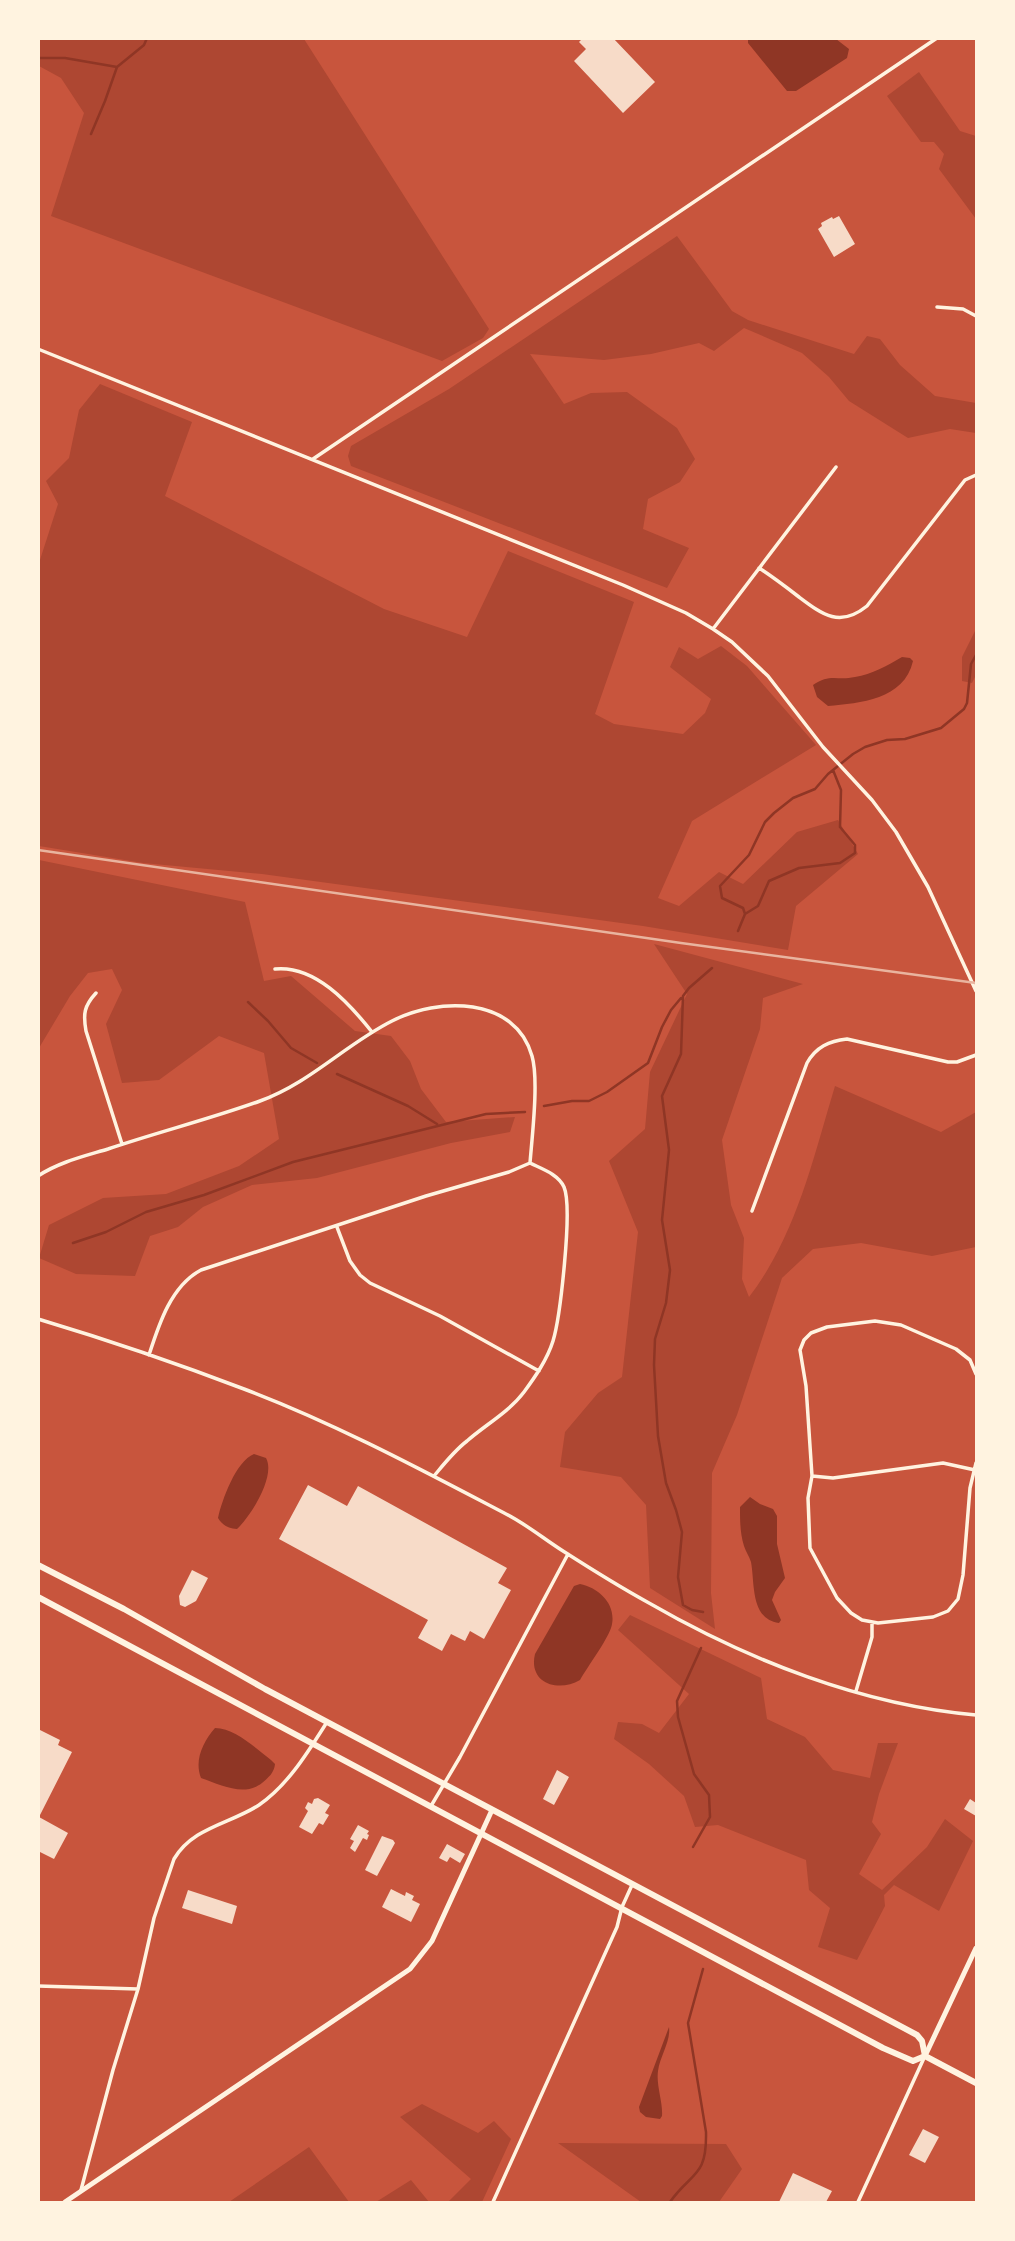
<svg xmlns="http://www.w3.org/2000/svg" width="1015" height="2241" font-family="'Fira Sans Condensed',sans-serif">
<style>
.green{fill:#ae4732}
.water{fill:#8f3625}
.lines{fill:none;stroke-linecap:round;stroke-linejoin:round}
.stream{stroke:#8f3625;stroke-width:2.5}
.building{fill:#f7dbc8}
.minor{stroke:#fff3e0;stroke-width:3.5}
.tertiary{stroke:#fff3e0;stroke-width:5}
.primary{stroke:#fff3e0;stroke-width:6}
.rail{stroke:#e9b49f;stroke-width:2.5}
</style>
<rect width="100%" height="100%" fill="#c8553d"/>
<path class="green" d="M81,39H304L489,329L483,338L442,361L51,216L84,113L61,78L39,66V39L54,40Z
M919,72L960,131L976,136V219L939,169L944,154L934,142H921L887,96Z
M677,236L732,311L748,320L854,354L867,336L880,339L900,365L935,396L976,403V433L950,429L908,438L849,401L829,377L802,353L744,328L714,351L699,343L651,354L604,360L530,354L564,404L591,393L627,392L677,428L695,459L680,482L648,499L643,529L689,548L667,588L351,466L348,456L351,446L449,389Z
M100,384L192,422L165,496L384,609L467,637L508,551L634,602L595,714L614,724L683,734L705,713L711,699L670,667L679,647L698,659L721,646L747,666L816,745L692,821L658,898L679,906L719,872L743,884L797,832L838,820L858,854L796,906L788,950L643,926L262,874L143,863L39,846V563L58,504L46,481L69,458L79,410Z
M976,629V675L972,683L962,681V657Z
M39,860L245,902L264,981L291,976L355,1031L391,1036L410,1061L421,1089L446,1122L515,1117L510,1132L451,1143L317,1178L252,1185L203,1207L178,1227L150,1236L135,1276L76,1274L39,1258L49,1225L103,1198L166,1194L239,1166L279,1139L264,1053L219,1036L159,1080L122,1083L106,1024L122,990L112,969L88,973L70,996L39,1048Z
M654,944L803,984L763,998L760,1029L722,1140L731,1205L744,1238L742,1279L749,1297C796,1236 813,1159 835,1086L941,1132L976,1112V1247L932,1256L861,1243L813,1249L782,1278L737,1415L712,1473L711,1593L715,1629L650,1588L646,1505L621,1477L560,1467L565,1432L598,1393L622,1377L638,1232L609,1161L645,1129L650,1072L687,994Z
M630,1615L761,1678L767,1719L805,1737L833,1770L870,1778L878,1743H898L879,1794L872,1822L881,1834L859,1874L882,1890L927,1847L945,1819L973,1841L939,1911L894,1885L884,1895L885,1906L857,1960L818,1947L830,1908L809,1890L806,1860L718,1825L695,1827L684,1796L649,1764L614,1739L618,1722L642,1724L659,1733L689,1694L618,1630Z
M422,2104L478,2133L494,2121L511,2139L482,2202H448L471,2179L400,2117Z
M558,2143L726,2144L742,2169L719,2202H641Z
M309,2147L349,2202H229Z
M411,2180L429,2202H376Z"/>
<path class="water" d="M748,39H836L849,49L847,58L796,91H787L748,43Z
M902,657L910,658L913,661C904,700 860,703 828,706L817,697L813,685C830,673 837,681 855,677C872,674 887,666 902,657Z
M254,1454L266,1458C276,1476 251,1516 237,1529C228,1528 223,1526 218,1518C222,1500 236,1461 254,1454Z
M750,1497L760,1504L773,1509L777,1516V1544L785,1578L775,1592L772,1600L781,1620L779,1623C750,1619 755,1583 751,1562C749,1556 746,1552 744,1546C740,1533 740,1521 740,1507Z
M580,1584C600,1588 618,1606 611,1628C606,1642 588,1666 580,1680C558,1693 528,1683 535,1654L574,1586Z
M215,1728C235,1728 255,1748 271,1760L275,1764C274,1773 269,1777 262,1783C244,1797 221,1785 201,1778C194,1760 203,1742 215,1728Z
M669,2027C671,2041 660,2056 658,2071C656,2086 663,2101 662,2116L660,2119L646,2117L640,2112L639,2107Z"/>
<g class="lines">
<path class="stream" d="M38,58H65L117,67
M91,134L105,101L117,67L144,45L147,38
M745,914L758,906L769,881L799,868L840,863L855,853V845L840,827L841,790L833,770
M738,931L745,914L743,908L722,898L720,886L749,855L765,822L774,813L793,798L815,789L828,774L853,754L865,747L887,740L905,739L941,728L964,709L967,703L971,664L976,655
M248,1002L268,1021L291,1048L317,1063
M337,1074L408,1106L437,1124
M544,1106L572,1101H589L607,1092L648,1063L662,1027L671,1010L681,998
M73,1243L106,1232L146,1212L204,1195L293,1162L486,1114L525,1112
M703,1612L692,1610L683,1605L678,1577L682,1532L676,1510L666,1483L658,1436L654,1365L655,1339L666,1303L670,1270L662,1220L669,1150L662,1096L681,1054L683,996L689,988L712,968
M693,1847L710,1817L709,1795L694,1774L678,1717L677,1701L701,1648
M670,2202C692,2171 707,2178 706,2132L688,2023L703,1969"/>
</g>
<path class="building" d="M583,38H613L655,82L623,113L574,61L586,49L579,42Z
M839,216L855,244L834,257L818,229L822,226L821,223L832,217L833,219Z
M308,1485L347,1506L358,1486L507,1568L498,1583L511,1590L484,1639L470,1631L465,1641L451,1634L442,1651L418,1638L428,1620L279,1539Z
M192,1570L208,1578L196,1601L185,1607L180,1605L179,1596Z
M38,1729L60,1740L58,1745L72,1752L39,1817L68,1833L54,1859L38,1851Z
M557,1770L569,1777L554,1805L543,1799Z
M318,1798L330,1805L325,1813L329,1815L323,1825L319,1823L312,1834L299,1827L308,1811L305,1808L308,1802L312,1804L314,1799Z
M970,1799L976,1803V1816L964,1809Z
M358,1825L369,1831L367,1834L369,1835L367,1840L363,1838L355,1852L350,1848L354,1841L350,1839Z
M382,1836L393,1840L395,1843L377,1876L365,1870Z
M447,1844L465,1854L460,1863L450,1857L447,1862L439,1858Z
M391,1889L405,1896L406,1892L414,1896L412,1900L420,1904L411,1922L382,1907Z
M188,1890L237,1906L232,1924L182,1908Z
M923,2129L939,2137L925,2163L909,2155Z
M793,2173L832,2191L826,2202H779Z"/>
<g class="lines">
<path class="minor" d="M937,307L963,309L976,316
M38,349L623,585L686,613L713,629L732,642L768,676L823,747L872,800L896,832L928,887L976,991
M313,459L937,38
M759,568C773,577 786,587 799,597C823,615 840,628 867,606L965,480L976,475
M713,629L836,467
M275,969C315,965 349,1003 372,1032
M96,993C84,1006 83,1014 86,1031L122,1144
M38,1176C59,1162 85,1156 108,1149C158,1132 210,1119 260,1101C310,1083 346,1044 392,1021C438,997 515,996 532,1056C539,1080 532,1137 530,1163C542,1169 558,1174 564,1187C573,1208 560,1318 553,1341C547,1360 535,1377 524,1392C509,1412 485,1425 467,1441C454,1451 444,1464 434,1476
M752,1211L807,1063C816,1047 829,1041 847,1039L948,1062H957L976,1055
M337,1227L350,1261L360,1275L370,1283L440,1316L539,1371
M38,1319C108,1340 176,1363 244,1389C334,1423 420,1469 506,1514C526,1524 544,1539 563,1551C591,1569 620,1587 649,1603C748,1660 862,1705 976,1715
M149,1355C159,1324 171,1286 201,1270L426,1196L509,1172L530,1163
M976,1374L970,1360L956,1349L901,1325L875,1321L827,1327L811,1333L804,1340L800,1350L806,1386L812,1476L808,1498L810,1548L837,1598L851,1613L862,1620L878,1623L933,1617L948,1611L958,1599L963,1575L970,1488L976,1463
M812,1476L833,1478L943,1463L975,1470
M856,1691L872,1637V1622
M431,1806L460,1757L568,1554
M38,1986L138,1989
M81,2190L113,2070L138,1989L154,1918L174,1859C193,1827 230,1824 259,1805C288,1785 308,1752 327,1722
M493,2202L617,1927L622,1907L632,1885
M858,2202L924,2058"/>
<path class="tertiary" d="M925,2056L976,1948
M65,2202L410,1969L432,1941L492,1810"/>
<path class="primary" d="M38,1565L124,1609L265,1689L917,2035L922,2041L925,2056
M38,1597L883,2048L913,2061L925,2056
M925,2056L976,2083"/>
<path class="rail" d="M38,850L681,943L976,983"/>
</g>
<rect width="1015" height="2241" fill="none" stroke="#fff3e0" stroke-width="80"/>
</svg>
